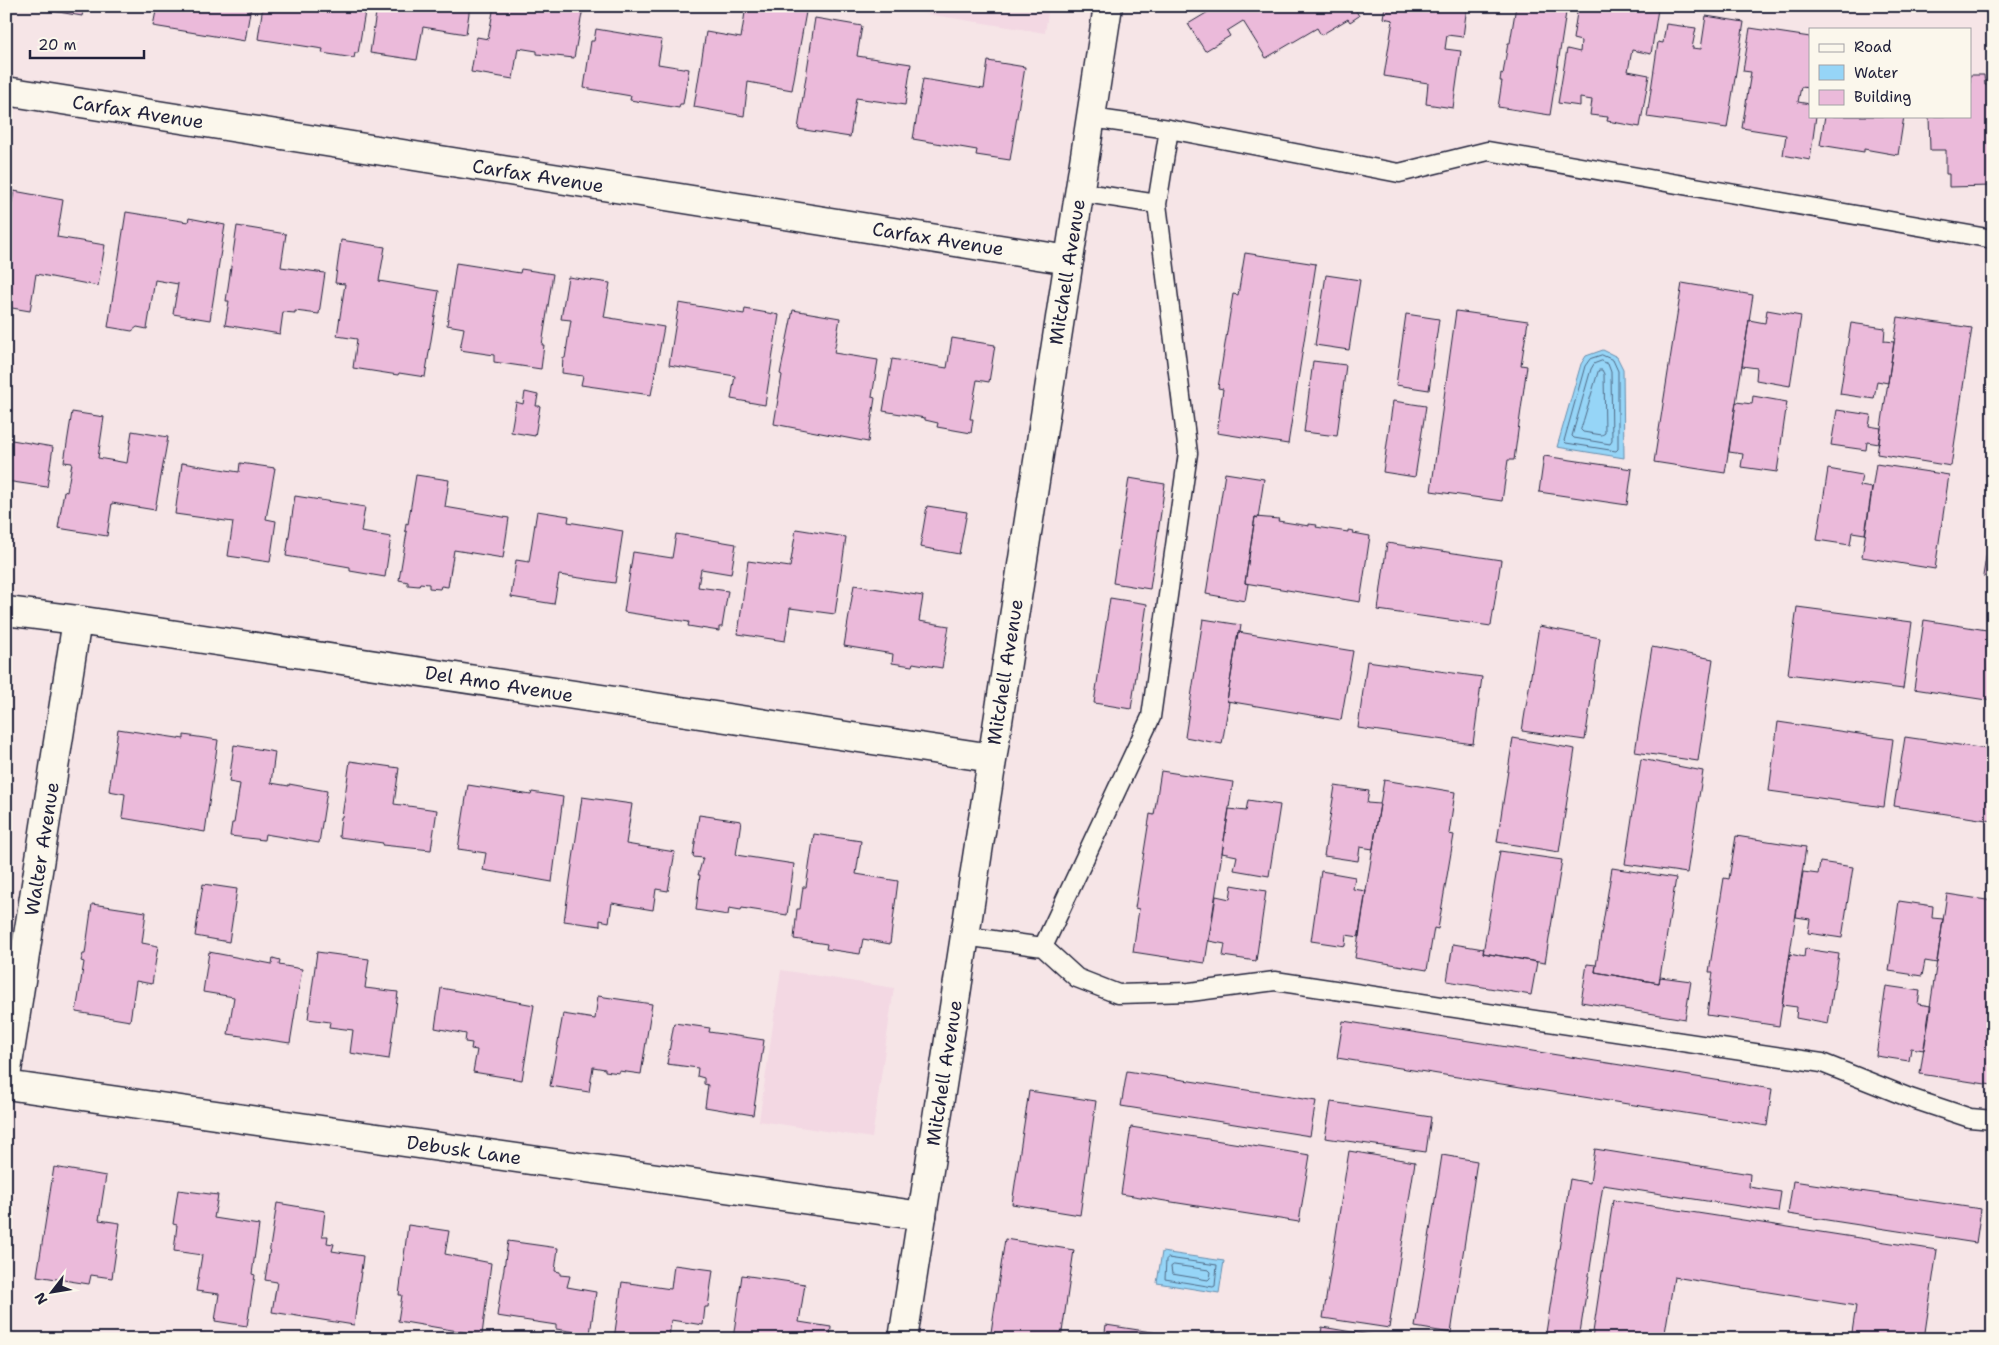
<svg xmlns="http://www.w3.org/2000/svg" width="1999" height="1345" font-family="'Shantell Sans',sans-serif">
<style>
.built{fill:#f3d8e3}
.water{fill:#96d5f7;stroke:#688dac}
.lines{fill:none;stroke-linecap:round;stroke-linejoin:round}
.shore{stroke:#506a86;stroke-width:1}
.building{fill:#ebbada;stroke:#22223b}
.service-casing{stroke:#22223b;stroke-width:21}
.minor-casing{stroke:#22223b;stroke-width:31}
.tertiary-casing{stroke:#22223b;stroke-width:31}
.service{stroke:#fbf7ec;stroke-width:18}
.minor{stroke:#fbf7ec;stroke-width:28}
.tertiary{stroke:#fbf7ec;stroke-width:28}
.labels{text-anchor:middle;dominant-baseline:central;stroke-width:4.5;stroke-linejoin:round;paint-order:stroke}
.street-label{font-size:19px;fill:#22223b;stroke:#fbf7ec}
</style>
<rect width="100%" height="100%" fill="#f6e5e7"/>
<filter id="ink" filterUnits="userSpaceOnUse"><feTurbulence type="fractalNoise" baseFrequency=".02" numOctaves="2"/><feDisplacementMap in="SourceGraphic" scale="10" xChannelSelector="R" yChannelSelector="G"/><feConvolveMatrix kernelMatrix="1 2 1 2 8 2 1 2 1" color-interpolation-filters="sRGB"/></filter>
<g filter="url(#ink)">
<path class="built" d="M903,6H1049L1045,33L902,10Z
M781,970L894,988L872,1138L759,1121Z"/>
<path class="water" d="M1603,350L1617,357L1623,369L1624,458L1557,447L1581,364L1586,356Z
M1162,1252L1224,1261L1219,1293L1157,1283Z"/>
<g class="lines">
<path class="shore" d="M1602,355L1613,360L1618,371V449L1616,451L1566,443L1564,441L1585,366L1590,359Z
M1602,361L1608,364L1611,372L1612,441L1610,444L1574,438L1572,436L1591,369L1594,364Z
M1599,370H1602L1604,374L1605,433L1602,435L1583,432L1581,430Z
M1168,1258L1217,1265L1215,1286L1213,1287L1165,1279L1166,1260Z
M1174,1265L1209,1270L1211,1272L1210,1278L1208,1280L1172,1274L1171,1267Z"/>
</g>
<path class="building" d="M41,6H84L82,16L41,9Z
M157,6H251L245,41L153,26Z
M263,6H366L358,53H355L354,58L322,53L323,49L258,39Z
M377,6H470L466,34L423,27L417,60L370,53Z
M494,6H573L583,8L574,58L537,54V51L518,48L513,79L471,72L477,37L488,39Z
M746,6H773L806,12L792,90L748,82L744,116L694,107L706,32L741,38Z
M1218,6H1353L1359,16L1350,22L1348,19L1321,35L1317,28L1266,58L1243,21L1227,31L1230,36L1205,51L1188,24Z
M1385,6H1467L1463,37L1447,35L1445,49L1461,51L1453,108L1426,104L1428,83L1384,76L1393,20L1383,18Z
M1516,6H1567L1550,115L1498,107L1502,81H1500L1501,73L1503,74L1508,43H1510Z
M1578,6H1643L1658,9L1651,54L1632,50L1628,71L1649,75L1640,127L1607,121L1608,117L1590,115L1592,100L1580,98V106L1558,103L1567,49L1580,52L1581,41L1573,39Z
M1706,16L1744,22L1727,128L1647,117L1658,42L1663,43L1666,24L1696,28L1692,48L1701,49Z
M815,18L862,26L857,56L911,64L905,105L856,98L850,137L798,129Z
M1750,28L1810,37V88L1801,87L1798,102L1810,104V116H1816L1810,160L1783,155L1786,135L1742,128L1751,72L1743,71Z
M596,29L662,40L658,64L689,69L683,104H680L679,108L630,100L631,96L584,88L591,41H594Z
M988,61L1025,67L1010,160L976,155L977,150L913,139L923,79L984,89Z
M1970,75H1984L1985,85H1993V191H1991V186L1949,187V174H1946V150H1930L1929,116H1970Z
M1825,116H1904L1898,155L1864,149V152L1820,145Z
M14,191L63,200L57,237L105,245L98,286L36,274L30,311L6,307V236Z
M126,212L188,222L189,218L225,225L210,320L173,314L178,284L155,280L147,329L137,327L132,331L108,327Z
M237,226L286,234L281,267L325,273L319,314L295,311V313L283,312L280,334L225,325L229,301H226Z
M341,240L385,247L379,281L439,291L425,377L399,373L398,375L353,368L357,339L337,336L345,284L335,283Z
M1245,253L1316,264L1288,444L1217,433L1223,389L1218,388L1233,294L1238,295Z
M456,263L520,273L521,269L553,274L542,345H544L541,369L494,362V355L460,350L464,328L447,325Z
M1326,275L1360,280L1349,350L1315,345Z
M568,277L610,283L604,317L664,327L651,395L581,385L583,376L562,373L563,358H565L571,320L561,319Z
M1682,283L1753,295L1725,473L1654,462Z
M679,303L744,314L745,309L779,315L765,405L731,399L735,376L669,365Z
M793,310L840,318L834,353L878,360L872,397L875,398L868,442L774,424L782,375L780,374Z
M1767,310L1801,316L1790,386L1756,380L1757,368L1742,366L1749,320L1765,323Z
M1456,311L1528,321L1521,365L1527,366L1514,460H1508L1502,501L1431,491Z
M1406,314L1439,319L1429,390L1396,385Z
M1898,317L1972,328L1951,466L1877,454Z
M1851,323L1885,328L1884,341L1894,342L1888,383L1877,381L1874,399L1840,394Z
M952,338L995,345L989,382L977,380L970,419H973L971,433L937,427L938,423L925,420V418L883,411L892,359L947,368Z
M1313,361L1346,365L1337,436L1304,432Z
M525,392L538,395L536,406H540L535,436L511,432L516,402L523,404Z
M1753,396L1787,402L1777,472L1741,467L1743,454L1729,452L1736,402L1752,404Z
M1393,401L1426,406L1415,477L1383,472Z
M1837,410L1871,415L1869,426L1881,428L1879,444L1867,442L1866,450L1831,445Z
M72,412L104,417L98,458L127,463L132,431L168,437L155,510L112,503L107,536L58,528L64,491L67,492L72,463L64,462Z
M6,439L53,447L47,487L6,481Z
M1544,456L1632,469L1627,505L1539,492Z
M182,463L239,472L240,463L275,468L266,519L276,521L270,562L228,556L233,522L175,514Z
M1876,464L1949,475L1935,569L1862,557Z
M1828,469L1862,475L1860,486L1872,488L1865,534L1852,532L1850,545L1817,540Z
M1225,473L1264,479L1258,518L1255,517L1245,583L1248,584L1245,601L1206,594Z
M416,475L449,480L445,507L509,518L503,558L454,550L448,587L441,586L440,589L429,588V584L420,583L419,586L408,585V582L399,580L407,532L405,531L406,523L408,524Z
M1129,478L1165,484L1150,589L1113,583Z
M295,496L365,507L361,532L391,537L385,577L350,571V567L286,556Z
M927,506L967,512L959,554L920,547Z
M537,511L569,516L568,522L623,531L615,583L559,575L554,604L511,597L516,560L529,562Z
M1993,513V577L1983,576Z
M1255,517L1279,519L1278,521L1309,526V524L1317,525L1316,527L1348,532V530L1354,531L1353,533L1370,536L1360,602L1245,583Z
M796,529L846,537L835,614L790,608L785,641L738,634L748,561L790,567Z
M676,534L736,544L731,574L701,569L698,587L728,591L722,627H719V631L688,626L689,622L624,612L633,552L672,558Z
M1387,543L1501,560L1491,626L1378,610Z
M854,585L923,596L919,621L949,626L942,668L913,663L912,666L892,663L893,654L844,646Z
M1110,598L1147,604L1131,709L1094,703Z
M1797,607L1912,622L1903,689L1788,674Z
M1203,619L1241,625L1240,632H1238L1227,701L1229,702L1222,744L1185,737Z
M1924,620L1993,631V701L1914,689Z
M1539,626L1600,638L1585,740L1522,731Z
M1238,632L1353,651L1341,720L1227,701Z
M1652,647L1713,659L1698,761L1635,752Z
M1367,661L1482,677L1473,744L1358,728Z
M1778,722L1893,739L1884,807L1769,791Z
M118,729L184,739V735L218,740L205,832L122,818L125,794L109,791Z
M1905,737L1993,750V821L1894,806Z
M1513,738L1575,749L1559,852L1497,842Z
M234,745L275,752L271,783L289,786V784L327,791L319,843L265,834L264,840L230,836L232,823H234L240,784L229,782Z
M1641,759L1703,771L1687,873L1625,864Z
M350,761L399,768L394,804L437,810L431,850L382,845L383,843L339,837L341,817H342Z
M1161,771L1233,782L1205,963L1133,952L1139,909L1135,908L1150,814L1154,815Z
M1384,780L1455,792L1449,834L1454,835L1438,929L1434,928L1427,970L1355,958Z
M468,785L531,795L532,792L563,797L552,882L483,870L486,853L458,849Z
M1335,786L1369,791L1367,803L1380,804L1373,849L1360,847L1358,861L1324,856Z
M582,797L632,804L626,844L675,852L668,891L656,889L653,910L612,903L609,922L600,920V926L564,921Z
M1248,800L1280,805L1269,876L1234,870L1237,856L1222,853L1229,809L1246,811Z
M699,815L741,821L736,855L794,864L787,915L742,908L741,910L729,908L728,915L696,910L700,875H698L703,858L693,857Z
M814,834L861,841L856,874L898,881L890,944L863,939L860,954L826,949L827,944L794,939L797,909H800L803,887H806Z
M1736,836L1806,847L1779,1026L1707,1015L1713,972H1709L1724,878L1729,879Z
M1500,851L1562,860L1545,963L1483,953Z
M1820,862L1853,867L1842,938L1808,933L1810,919L1796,917L1803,872L1818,874Z
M1612,868L1676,878L1659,983L1595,972Z
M1321,871L1355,877L1353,889L1366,891L1359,937L1346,935L1345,946L1311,941Z
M203,884L237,889L229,942L195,936Z
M1232,885L1266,891L1256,961L1223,956L1225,944L1209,941L1216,896L1230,899Z
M1947,894L1993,901L1992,1085L1920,1074Z
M1899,901L1933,906L1932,918L1943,919L1937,963L1925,961L1922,976L1889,971Z
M92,904L146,912L142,943L158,946L152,984L136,981L130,1021L76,1012L84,962L81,961L83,954H85Z
M1453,944L1484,949L1483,953L1537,962L1531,995L1447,981Z
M1805,949L1839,954L1828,1024L1796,1018L1797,1007L1782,1005L1790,954L1804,957Z
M209,952L272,964L273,958L280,960L279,965L302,969L290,1043L228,1034L234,997L203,992Z
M317,952L369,959L365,988L398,992L389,1059L350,1053L353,1030L329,1027L330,1022L308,1019Z
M1587,964L1596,965L1595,972L1659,983L1660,977L1691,981L1685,1019L1581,1002Z
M1886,986L1920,991L1918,1004L1931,1006L1924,1050L1911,1048L1909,1061L1876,1056Z
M441,988L534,1005L522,1080L473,1072L477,1050L471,1049L472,1043L465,1042L466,1034L435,1028Z
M598,996L652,1004L641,1074L619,1071V1073L605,1071V1069L593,1067L589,1092L550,1086L563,1014L595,1019Z
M1343,1021L1772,1089L1767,1126L1337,1058Z
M674,1023L710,1028L709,1032L764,1040L753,1115L705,1107L708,1085L704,1084V1078L697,1076L698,1068L667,1064Z
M1127,1071L1316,1101L1310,1136L1121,1106Z
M1029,1091L1096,1101L1080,1215L1012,1204Z
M1331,1102L1431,1117L1426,1152L1325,1138Z
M1131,1127L1310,1155L1299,1222L1121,1194Z
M1595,1149L1750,1174L1749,1187L1781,1192L1778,1212L1603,1185L1579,1339H1545L1570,1179L1590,1183Z
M1349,1151L1415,1162L1389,1328L1323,1318Z
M1442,1155L1477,1161L1451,1333L1415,1327Z
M54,1167L106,1176L99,1220L120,1223L112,1278L91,1275L89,1284L37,1276Z
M1793,1181L1981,1209L1976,1243L1788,1214Z
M178,1190L218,1195L214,1218L259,1225L252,1274L255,1275L247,1326L215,1321L219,1294L196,1291L202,1255L174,1251L177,1225L173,1224Z
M1613,1200L1937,1250L1924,1339H1851L1856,1306L1674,1277L1664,1339H1592Z
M277,1203L325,1211L322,1236H328L327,1243L334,1244L332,1251L363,1256L354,1325L272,1312L277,1282L265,1280Z
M408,1225L449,1231L445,1254L491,1263L482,1335L398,1321L402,1295H399Z
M1005,1239L1074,1250L1061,1339H990Z
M508,1241L558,1248L555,1271L560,1272V1275L570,1276L567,1287L596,1292L590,1334L556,1329V1325L497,1316Z
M674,1265L713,1270L708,1307H705L703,1325L671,1320L669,1339H614L622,1282L671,1289Z
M742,1275L805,1284L799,1322L831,1327L830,1339H733Z
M1106,1325L1197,1339H1104Z
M1322,1327L1388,1338V1339H1320Z"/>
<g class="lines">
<g class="service-casing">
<path id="service" d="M1091,118L1169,129L1399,173L1488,151L1993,239
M1079,192L1157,204
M965,936L1043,947L1077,978L1118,994L1190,992L1275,981L1822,1063L1910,1098L1970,1118L1993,1120
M1043,947L1151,717L1188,453L1157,204L1169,129"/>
</g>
<g class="minor-casing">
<path id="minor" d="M6,91L1069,260
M6,611L77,620L992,758
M6,1077L77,620
M6,1085L922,1216"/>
</g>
<g class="tertiary-casing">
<path id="tertiary" d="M903,1339L1108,6"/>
</g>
<use href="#service" class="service"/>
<use href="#minor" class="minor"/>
<use href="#tertiary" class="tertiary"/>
</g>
</g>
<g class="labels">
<g class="street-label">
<text transform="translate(138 112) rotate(9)">Carfax Avenue</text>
<text transform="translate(538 176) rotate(9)">Carfax Avenue</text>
<text transform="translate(938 239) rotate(9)">Carfax Avenue</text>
<text transform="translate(1067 272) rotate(-81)">Mitchell Avenue</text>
<text transform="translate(1005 672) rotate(-81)">Mitchell Avenue</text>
<text transform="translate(499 684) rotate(9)">Del Amo Avenue</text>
<text transform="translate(42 849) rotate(-81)">Walter Avenue</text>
<text transform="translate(944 1073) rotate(-81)">Mitchell Avenue</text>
<text transform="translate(464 1150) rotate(8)">Debusk Lane</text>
</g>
</g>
<rect width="1999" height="1345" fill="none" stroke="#fbf7ec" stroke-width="25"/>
<rect x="12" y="12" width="1974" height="1320" fill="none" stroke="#22223b" stroke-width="2" filter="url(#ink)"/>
<rect x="1809" y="28" width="162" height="90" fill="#fbf7ec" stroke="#a4a2a5"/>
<rect x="1819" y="44" width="25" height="8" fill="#fbf7ec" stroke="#a4a2a5"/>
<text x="1854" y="52" font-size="15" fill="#22223b">Road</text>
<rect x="1819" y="65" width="25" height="15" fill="#96d5f7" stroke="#a4a2a5"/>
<text x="1854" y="78" font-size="15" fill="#22223b">Water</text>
<rect x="1819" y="90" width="25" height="15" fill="#ebbada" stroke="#a4a2a5"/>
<text x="1854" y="102" font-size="15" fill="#22223b">Building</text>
<g transform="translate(52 1292) rotate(239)" stroke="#fbf7ec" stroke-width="4" paint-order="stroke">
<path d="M0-4L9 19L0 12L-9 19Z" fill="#22223b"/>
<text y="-8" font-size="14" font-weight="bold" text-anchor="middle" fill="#22223b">N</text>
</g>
<path d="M30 50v8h114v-8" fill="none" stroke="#22223b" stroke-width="2.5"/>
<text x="38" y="50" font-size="15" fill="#22223b" stroke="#fbf7ec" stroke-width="4" paint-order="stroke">20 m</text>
</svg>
